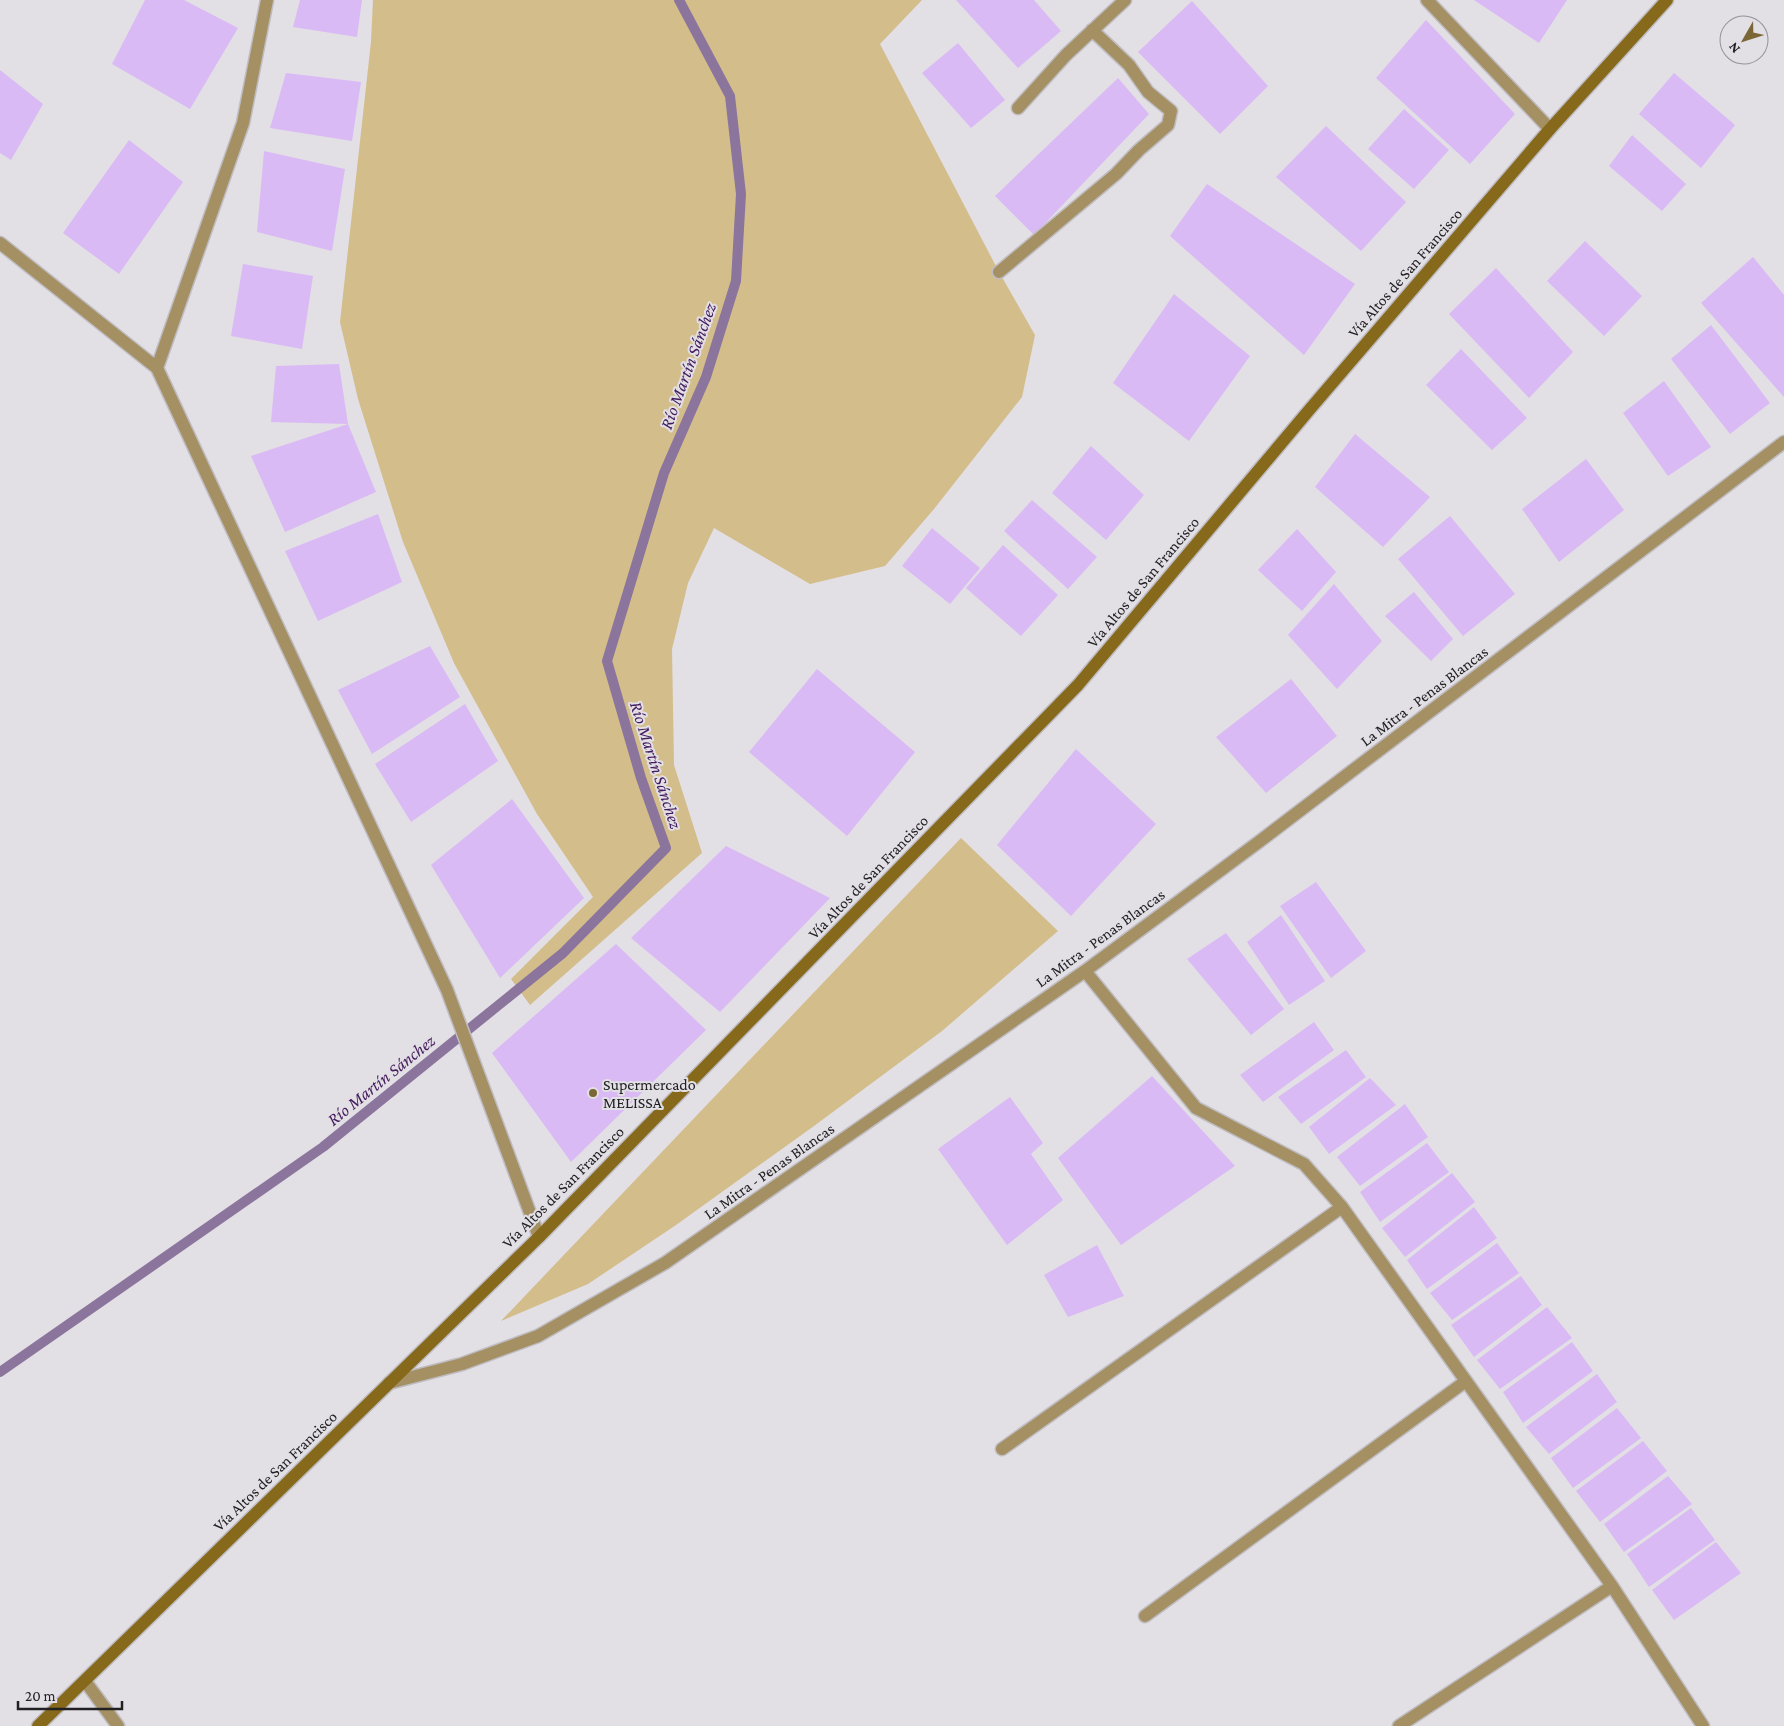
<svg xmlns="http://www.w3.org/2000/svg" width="1784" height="1726" font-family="'Crimson Pro',serif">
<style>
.green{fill:#d3bd8a}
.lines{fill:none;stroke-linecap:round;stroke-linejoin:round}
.stream{stroke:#8b759d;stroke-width:10}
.building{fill:#dabaf5}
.street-casing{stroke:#bfbdc2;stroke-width:15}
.secondary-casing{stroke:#bfbdc2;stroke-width:15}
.street{stroke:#a49063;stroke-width:12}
.secondary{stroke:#86691a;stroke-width:12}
.poi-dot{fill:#7b6635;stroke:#e2dfe5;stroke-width:2}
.labels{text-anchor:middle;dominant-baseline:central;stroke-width:4;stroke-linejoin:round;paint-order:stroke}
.street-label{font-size:16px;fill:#212022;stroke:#e2dfe5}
.poi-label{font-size:16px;fill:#212022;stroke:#e2dfe5;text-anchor:start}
.water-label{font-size:18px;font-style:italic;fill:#441b5e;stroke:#e2dfe5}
</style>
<rect width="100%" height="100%" fill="#e2dfe5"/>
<path class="green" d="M373,0H922L880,44L999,272L1035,335L1022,397L934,509L885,566L810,584L714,528L688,583L672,649L674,765L702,853L530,1005L511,979L593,897L537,814L454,663L403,542L358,399L340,322L371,42Z
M961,838L1058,931L942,1031L814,1126L676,1225L588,1284L501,1321Z"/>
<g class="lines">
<path class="stream" d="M0,1372L323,1147L563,953L666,848L641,778L607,661L664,473L706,377L736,281L741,194L730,96L679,0"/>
</g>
<path class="building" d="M145,0H184L238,28L190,109L112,64Z
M300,0H362L357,37L293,27Z
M956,0H1034L1061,31L1018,68Z
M1474,0H1567L1539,43Z
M1192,1L1268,86L1220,134L1138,52Z
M1426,20L1515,114L1470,164L1376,78Z
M958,43L1005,100L971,128L922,73Z
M0,70L43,104L11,160L0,153Z
M286,73L361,82L352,141L270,128Z
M1674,73L1735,125L1701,168L1639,114Z
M1118,78L1149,114L1034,235L995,196Z
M1404,109L1449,150L1414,189L1368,149Z
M1326,126L1406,202L1361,251L1276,177Z
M1632,135L1686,184L1662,211L1609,166Z
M129,140L183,182L119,274L63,233Z
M264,151L345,169L332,251L257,232Z
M1207,184L1355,284L1304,355L1170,236Z
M1585,241L1642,296L1604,336L1547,281Z
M1753,257L1784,295V397L1701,303Z
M243,264L313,276L302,349L231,336Z
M1496,268L1573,352L1529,398L1449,314Z
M1174,294L1250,356L1189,441L1113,383Z
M1711,325L1770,403L1730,434L1671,359Z
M1461,349L1527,418L1492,450L1426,385Z
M339,364L348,424L271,422L276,366Z
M1664,381L1711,447L1668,476L1623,413Z
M348,424L376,492L285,532L251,456Z
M1355,434L1430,497L1383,547L1315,487Z
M1091,446L1144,495L1106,540L1052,493Z
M1586,459L1624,510L1559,562L1522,509Z
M1032,500L1097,557L1068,589L1004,531Z
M378,514L402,582L318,621L285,551Z
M1450,516L1515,594L1463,636L1398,559Z
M932,528L980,568L950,604L902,566Z
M1297,529L1336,572L1302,611L1258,570Z
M1003,545L1058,595L1021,636L966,588Z
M1334,584L1382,641L1337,689L1288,635Z
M1414,592L1453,639L1431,661L1385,616Z
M430,646L460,697L372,754L338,690Z
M817,669L915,752L847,836L749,752Z
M1291,679L1337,736L1266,793L1216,737Z
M465,704L498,761L411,822L375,764Z
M1076,749L1156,824L1071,916L997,845Z
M512,799L584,898L500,978L431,865Z
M726,846L830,898L720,1012L631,938Z
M1316,882L1366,951L1331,978L1280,906Z
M1281,915L1325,981L1289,1005L1247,942Z
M1226,933L1284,1009L1251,1035L1187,959Z
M616,944L706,1030L571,1162L492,1053Z
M1314,1022L1334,1050L1263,1102L1240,1075Z
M1346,1050L1366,1077L1301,1124L1278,1097Z
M1152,1076L1235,1166L1121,1245L1058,1158Z
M1370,1078L1396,1105L1329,1154L1309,1127Z
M1010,1097L1043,1143L1031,1154L1063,1200L1007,1245L938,1149Z
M1405,1104L1428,1137L1360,1186L1337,1157Z
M1427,1143L1449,1172L1380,1222L1360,1192Z
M1452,1173L1475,1202L1405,1257L1382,1228Z
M1474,1207L1497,1238L1427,1289L1407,1260Z
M1497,1243L1519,1273L1452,1320L1430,1293Z
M1097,1245L1124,1296L1068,1317L1044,1275Z
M1521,1276L1542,1305L1474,1357L1451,1325Z
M1547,1307L1572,1338L1500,1389L1477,1360Z
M1572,1342L1593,1371L1523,1423L1503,1392Z
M1597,1374L1617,1402L1549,1454L1526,1427Z
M1617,1408L1641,1438L1573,1488L1551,1458Z
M1643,1441L1667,1471L1600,1522L1576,1491Z
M1668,1476L1692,1504L1624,1552L1604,1524Z
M1691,1508L1715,1540L1649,1587L1627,1554Z
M1716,1542L1741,1573L1674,1620L1652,1590Z"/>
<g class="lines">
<g class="street-casing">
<path id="street" d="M1427,0L1550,129
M1018,108L1066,55L1125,0
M0,243L157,368L447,990L539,1237
M999,272L1116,174L1139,150L1168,125L1171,111L1148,92L1129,65L1092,30
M157,368L243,123L267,0
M1085,971L1196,1108L1304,1164L1342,1207L1612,1586L1703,1726
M389,1383L462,1364L538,1336L665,1263L1085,971L1260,841L1784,442
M1002,1449L1342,1207
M1145,1616L1466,1381
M85,1681L118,1726
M1399,1726L1612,1586"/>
</g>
<g class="secondary-casing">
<path id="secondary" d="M38,1726L539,1237L1078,685L1310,409L1550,129L1667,0"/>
</g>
<use href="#street" class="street"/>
<use href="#secondary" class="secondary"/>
</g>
<circle class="poi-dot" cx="593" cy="1093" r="5"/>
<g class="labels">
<g class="street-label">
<text transform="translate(1405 273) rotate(-49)">Vía Altos de San Francisco</text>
<text transform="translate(1143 582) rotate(-50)">Vía Altos de San Francisco</text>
<text transform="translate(1424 696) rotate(-37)">La Mitra - Penas Blancas</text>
<text transform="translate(868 877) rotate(-46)">Vía Altos de San Francisco</text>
<text transform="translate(1100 938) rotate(-36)">La Mitra - Penas Blancas</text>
<text transform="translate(769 1171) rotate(-35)">La Mitra - Penas Blancas</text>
<text transform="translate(563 1187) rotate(-45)">Vía Altos de San Francisco</text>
<text transform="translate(275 1471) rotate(-44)">Vía Altos de San Francisco</text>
</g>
<g class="poi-label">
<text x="603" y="1084">Supermercado<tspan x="603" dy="18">MELISSA</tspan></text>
</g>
<g class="water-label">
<text transform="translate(688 366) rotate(-70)">Río Martín Sánchez</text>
<text transform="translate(656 765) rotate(72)">Río Martín Sánchez</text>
<text transform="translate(381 1080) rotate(-39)">Río Martín Sánchez</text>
</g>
</g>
<g transform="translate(1744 40) rotate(231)"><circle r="24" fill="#e2dfe5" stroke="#959397"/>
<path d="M0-4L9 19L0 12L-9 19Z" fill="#7b6635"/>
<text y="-8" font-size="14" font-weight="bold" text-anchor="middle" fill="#212022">N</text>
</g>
<path d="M18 1701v8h104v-8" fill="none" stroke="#212022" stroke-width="2.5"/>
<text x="25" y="1701" font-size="15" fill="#212022" stroke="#e2dfe5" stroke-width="4" paint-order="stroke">20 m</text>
</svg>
